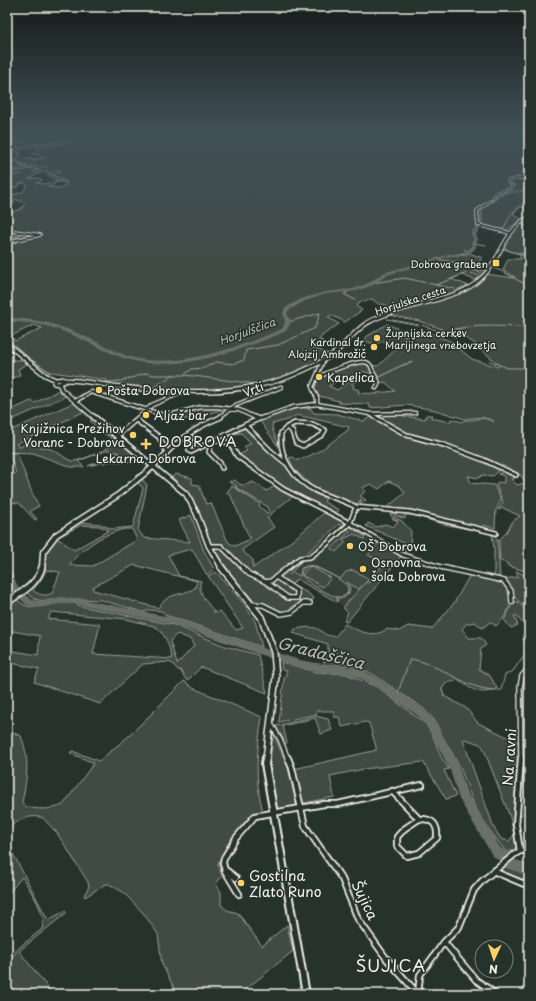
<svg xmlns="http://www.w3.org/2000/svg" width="536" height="1001" font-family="'Playpen Sans',sans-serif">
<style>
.built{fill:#333f39}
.green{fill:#414b45;stroke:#9a9e96;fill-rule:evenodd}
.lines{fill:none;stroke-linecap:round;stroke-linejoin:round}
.stream{stroke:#9fa39b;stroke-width:1}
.river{fill:#676f68;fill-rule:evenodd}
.street-far5-casing{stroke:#f4f1e8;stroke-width:3}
.street-far4-casing{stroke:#f4f1e8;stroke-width:4}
.street-far3-casing{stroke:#f4f1e8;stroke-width:5}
.street-far2-casing{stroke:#f4f1e8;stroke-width:6}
.street-far1-casing{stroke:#f4f1e8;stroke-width:6}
.street-casing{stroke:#f4f1e8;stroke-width:8}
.secondary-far4-casing{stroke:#f4f1e8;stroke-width:4.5}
.secondary-far3-casing{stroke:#f4f1e8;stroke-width:5.5}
.secondary-far2-casing{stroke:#f4f1e8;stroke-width:7}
.secondary-far1-casing{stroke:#f4f1e8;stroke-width:8}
.secondary-casing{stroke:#f4f1e8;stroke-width:10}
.street-far5{stroke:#26332d;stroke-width:1.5}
.street-far4{stroke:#26332d;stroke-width:2}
.street-far3{stroke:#26332d;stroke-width:2.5}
.street-far2{stroke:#26332d;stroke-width:3}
.street-far1{stroke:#26332d;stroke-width:3.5}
.street{stroke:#26332d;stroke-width:4.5}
.secondary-far4{stroke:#26332d;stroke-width:2.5}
.secondary-far3{stroke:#26332d;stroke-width:3}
.secondary-far2{stroke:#26332d;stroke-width:4}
.secondary-far1{stroke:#26332d;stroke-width:5}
.secondary{stroke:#26332d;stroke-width:6}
.poi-dot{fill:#ffd166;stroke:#26332d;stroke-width:1.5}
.labels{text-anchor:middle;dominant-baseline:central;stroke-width:3;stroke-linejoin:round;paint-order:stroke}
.far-poi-label{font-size:10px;fill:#f4f1e8;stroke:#26332d;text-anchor:end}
.far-street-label{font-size:10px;fill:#f4f1e8;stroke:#26332d}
.far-water-label{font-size:11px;font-style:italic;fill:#bcbdb5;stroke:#26332d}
.poi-label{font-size:12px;fill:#f4f1e8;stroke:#26332d;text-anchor:start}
.street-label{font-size:12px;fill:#f4f1e8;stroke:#26332d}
.quarter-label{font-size:14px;letter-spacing:1px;fill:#f4f1e8;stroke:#26332d}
.near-street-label{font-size:14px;fill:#f4f1e8;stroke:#26332d}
.near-poi-label{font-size:14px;fill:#f4f1e8;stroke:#26332d;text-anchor:start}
.near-water-label{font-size:16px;font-style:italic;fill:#bcbdb5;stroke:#26332d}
.near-quarter-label{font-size:17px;letter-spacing:1px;fill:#f4f1e8;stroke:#26332d}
</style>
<rect width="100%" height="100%" fill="#26332d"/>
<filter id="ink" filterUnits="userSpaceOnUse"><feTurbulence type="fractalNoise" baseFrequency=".025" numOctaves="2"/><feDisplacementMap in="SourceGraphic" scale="8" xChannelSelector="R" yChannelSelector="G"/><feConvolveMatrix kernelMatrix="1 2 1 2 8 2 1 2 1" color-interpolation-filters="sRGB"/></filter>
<g filter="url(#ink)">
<path class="built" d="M343,521L393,549V552L379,571L370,582H366L344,606L289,575L310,551L339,527Z"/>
<path class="green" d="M7,131H529V175L520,174L517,178L528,183L529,181V209L521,207L514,212L515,216L522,219L505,231L479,225L472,232V235L475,238L472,243L473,248L468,252L464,249L467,252L460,254L447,255L446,256L469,253L483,258L477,263L480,264L476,267L478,268L477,270L486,271L483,274L474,271L471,273L481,276L477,281L462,275L451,279L469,286L458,289L460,291L448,295L437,292L434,294L438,298L436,299L396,310L383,304L380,305L372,299L364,302L361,301L356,306L362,310L345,322L331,315L328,317L339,324L323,335L319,340L323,341L315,346H310L329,354C261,399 183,392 105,384L107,380L52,372L49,373L7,341V318L10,316L7,315V248L9,247L7,245L18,242H11L37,235L7,238L20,236L18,235L7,236L9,233H7V214L21,209L25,203L7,196L23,192L27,185L24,183L19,184L18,187L7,189V178L21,174L7,176V174L35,168L38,170L33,172L41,173L28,179L39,178L42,181L36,183L44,184L58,180L54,185L47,187L59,188L68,184L62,180L63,182H57L62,180L51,175L55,174L61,170L47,173L44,171L48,166L7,172V169L27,167L14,159H29L36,162L37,160L29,159L45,158L40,157L39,155L32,154L38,152L36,148H42V143L10,144L26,140L7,142ZM34,325L42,328L15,341L11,336Z
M519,224L529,226V572L508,566L507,563L500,561L499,540L505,534L513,521L520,516L503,508L498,510L503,502L496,485L498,482L504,483V476L498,474L505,471L515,478L511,479L517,485L525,483L521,475H517L456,451L405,433L379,418L380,416L377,415L402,414L403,416L425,419L426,415H432L431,418L450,422L451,419L462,422L464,420C473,422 484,414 494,422L492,420L480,417L465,419L435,410L407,405L370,408L369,404L339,403V401L319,396L314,388L320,377L357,363L369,364L373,374L361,371L354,376L359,375L356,382H352L351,383L354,385L353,388L359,390L358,393L378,394L377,393L395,391L385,382L380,383L378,378L398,367L413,362C398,364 387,376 378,377L371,365L378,366L396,349V344L384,341L374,344L365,341L366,337L387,324L406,332L402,346L406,336L409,335L406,332L430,333L460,345L452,343L472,359L498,367L499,365L474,343L462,336V330L454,329L458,335L444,330L459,336L455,337L440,330L442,329L419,321L389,315C422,300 460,302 486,274L514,278L515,277L503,270L508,259H521L519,255H523L503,249C509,240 512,232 519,224ZM346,375L354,378L337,390L329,386Z
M7,360H22L27,364L18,369L20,375L7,380Z
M59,390L66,396L7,422V412L31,401L35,403Z
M73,403L98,423L106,433L114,437L146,463L111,461L88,466L119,453L108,450L78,461L84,467H71L33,453L7,452V432ZM83,412L91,419V422L103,433L118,442C111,447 80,462 72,461C65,459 60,453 53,450C44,446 35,448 27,443L20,447L16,444Z
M209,407L227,410L221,415L217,411L200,417L179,420L180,415Z
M300,407L311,409L314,413L337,414L363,421L372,417L382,421L402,434L443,446L501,469L493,476L483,475L478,478L468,476L471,483L494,485L501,500L496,510L495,528L483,525L482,529L412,511L386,510V508L405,493L400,486L389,481L379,489L371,484L362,488L366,491L360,496L366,500L360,504L361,499L357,504H354L313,487L294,469L289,458L293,457L298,461L299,459L305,458L321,450L348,430L349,427L297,415L288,420L272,424C272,433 277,437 278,445H277L260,421Z
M243,427L312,490L313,493L326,499L324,502L339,510L335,515L294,495L256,468L248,460L245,461L238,455L247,451L244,447L251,443L241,433L232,434L224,440L219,439Z
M7,453H17L32,493L39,506L30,511L37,519L35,520L19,503L7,502V470L9,475L16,473L10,456H7Z
M149,471H153L142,479L147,485L138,530L144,538L190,542L179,520L191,515L204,551L214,569L207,575L192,549L168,555L179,576L201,581C196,592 209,604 215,613L220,611L236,630L243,628L208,576L216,572L245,605L255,621L262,647L165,615L162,611L149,610L143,612L101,600L60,598L44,601L34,599L26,592L37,583L43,574L45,553L49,545L60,534L79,522L100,524L112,529L133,527L143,488L137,482ZM81,525L99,526L109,530L74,550L57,538ZM125,529H132L137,540L93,566L69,565C82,548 104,533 125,529ZM134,565L197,581L195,588C180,597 169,591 158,608L93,590V587ZM46,570L60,572L52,593C47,597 37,595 33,590L41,580Z
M176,474L192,478V484L199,485L206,504L211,503L228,542L235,546L250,539L230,494H227V492L232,486L260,504L259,506L267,513L270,511L268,507L235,487L237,486L229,482L235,480C242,487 244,486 253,482L267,491L276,485L293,496L267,517L274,527L243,549L242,551L253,560V568L293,540L325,512L347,523L342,526L339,524L305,555L300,556L277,574L281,577L304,559L289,575L292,572L300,576L301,568L312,565L340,579L346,572L353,570L369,579L359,589L346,582L350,588L349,593L344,598H336L338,600L337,602L297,579L291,585L308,593L314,599L293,606L287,612L279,611L253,600L232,575L212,546L197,507L189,494L172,477ZM306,566C316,565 344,580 348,588L347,594C344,596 342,597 338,597C330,596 302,580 301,573Z
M389,511L408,512L494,534L497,539L500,576L494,577V549L492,534L439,523L413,515H405V519L395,515L394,517L402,521L411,531L410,545L404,554L399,551L403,550L406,544L366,526L368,523L377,527L385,524L393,527L398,521L393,519Z
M350,527L366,537L364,539L354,534L343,539L346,542L336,552L331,549L350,531L347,529Z
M378,543L391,551L393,549L402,555L347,622L344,621L348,612L344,609V606L366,582H370L384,563L368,555Z
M310,566L331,578L323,587L302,575Z
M516,571L529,577V610L514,597L512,590L504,579L518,577Z
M470,575L503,581C516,598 510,613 496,626L490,622L482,628L475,622L466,624L462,629L469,638H481L486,645L481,649L479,669L490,676L497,688C483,697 470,689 459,680L446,683L442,689L444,696L466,708L478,723L520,743L515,822L516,848L507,853L485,824L475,807L460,767L440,732L435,721L424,709L371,673L348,665H324V654L328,653V644L293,633L295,629C301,628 310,626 315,628C324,630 322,637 336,636L345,624C358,631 374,639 387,629L399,631L408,626L432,629L454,603ZM465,739L480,744L483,747L510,817L514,835L509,841L501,839L494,828L463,740Z
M16,599C20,602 23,605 27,606C44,611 65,596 80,606L174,625L225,646L258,655L267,693L201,667L187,681L180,670H178L173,664L169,662L143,664L100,704L34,682L39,669L7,662V650L38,655L40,636L7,630V605ZM51,612L126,619L154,626C165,631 170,648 172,659L93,654L100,624L48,619ZM177,634L190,639L194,646L177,664L170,641Z
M514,601L518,602L529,614V649C523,643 521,635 526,628L516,615L514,616L518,625L511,628L504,620Z
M281,662L316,672L346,674L377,687L426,724L433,736L441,757L449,769L444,770L456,796L446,799L423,762L364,769L330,776L334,797L303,803L294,769L373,751L376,750V747L369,723L365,722L342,727L339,717H334V711H316L317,714L279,722L284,679L287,671L282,670Z
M184,681L193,688L262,717C257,749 254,780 263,811C260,812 255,813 252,815C243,822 220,855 218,864L222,876L216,884L221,892V905L227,910L238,913L262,946L287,925L293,951L240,994H177L162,964L158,934L144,914L123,892L109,884H105L85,897L84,895L89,887L88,882L57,833L43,818C31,814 20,819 10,827L8,838L10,848L48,920L65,911L66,913L19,951L53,994H7V959L16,953V950L42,929C47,913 30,891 22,877L7,895V730L21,736C30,759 27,779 22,802L24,806C35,810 52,810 63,805L94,763L70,753L72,751L99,761L130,735Z
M315,716L328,719L332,730L321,734L315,718L283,726L287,743L285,744L276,726Z
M273,733L288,767L297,807L277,810L270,763Z
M523,743L529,746V807L518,818L522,771L525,772L524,785L526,786L528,763L522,761Z
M503,866L529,875V883L498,871Z"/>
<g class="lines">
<path class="stream" d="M503,230L511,214L529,197
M474,243L486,245
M505,248L512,252L529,254
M437,259L488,268
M493,268C507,272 516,281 529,285
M372,283L405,278L436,285L467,273
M436,285L455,289
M349,291L344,294L355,300
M387,319L419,325
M422,325L455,337
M449,331C463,324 513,326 529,328
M7,338L29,358L50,372
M489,361L508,368H529
M185,375L257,384
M107,382L121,381L147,373L153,375H184L192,369L204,368L216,362L233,364L244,360L246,350L278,345L315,328L320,313L288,322
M153,388L174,374
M397,695L410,659C443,664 466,692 501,690L505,675L513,671L529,648"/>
<path class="river" d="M529,187V189L522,192L505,194L483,208V224L476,235L478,239L475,249L466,256H450L387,275L373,285L356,291L326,294L305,301L289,310L287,313L291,322L286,331C240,351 177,374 127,359C116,356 105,350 94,345C64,330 41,321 7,322V318C40,318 65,327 95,341C107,346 119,354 131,357C177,370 240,347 282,329L285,322L283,313L285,308L301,299L325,292L353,289L369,283L383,273L450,254H463L471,247L474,239L472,235L479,224L480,207L503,192L521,190Z
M7,568L10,569L18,587L32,600L39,601L57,598H76L169,617L299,660L329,665L345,666L359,669L374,676L423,709L435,722L458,765L467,792L500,847L516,860L529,864V876L509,869L492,855L459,799L450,770L429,728L417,715L368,682L357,677L345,674L329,673L299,668L169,623L76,604H57L39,607L27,605C13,592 7,589 7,568Z"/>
<g class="street-far5-casing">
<path id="street-far5" d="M7,144L10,143
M17,148L72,141
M7,149H18L20,155
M7,161L39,169L64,182
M7,202H13
M484,205L493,199L496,193L512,188L513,186L508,182L509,180L529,177"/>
</g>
<g class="street-far4-casing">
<path id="street-far4" d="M486,204L477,211L478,225L510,233
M7,213H10
M7,230L40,235L11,241"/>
</g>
<g class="street-far3-casing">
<path id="street-far3" d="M317,378C326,373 359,358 368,363C372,365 372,371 374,374C378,380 380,382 376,388
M75,401L91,392L166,416L201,407H217L239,410L256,418
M317,404L370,414L415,413
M370,414L377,418
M138,418L152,405L183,392
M218,418L236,405L281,387
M262,418L293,407L317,404V398L312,387L323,361"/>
</g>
<g class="street-far2-casing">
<path id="street-far2" d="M254,417L259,419L265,417
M375,417L407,435L444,445L484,460L516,475
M259,419L245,425L271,451L287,464
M136,420L159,437L167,452
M295,423L312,424L325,430L322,435L303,446L296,443L292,431L287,427Z
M189,434L192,438L189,450L191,452L245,425
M117,436L139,417
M215,440L230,443L237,456L283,489L350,523L403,555L444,568
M212,442L209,452L220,463L222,468
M154,466C176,442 191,429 221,417
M356,507L410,512L496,533
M209,546H221L243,568
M287,568L300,558L310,557L327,544L350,523L356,507C343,500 329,497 316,491C293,480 279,457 281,433L287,427"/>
</g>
<g class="street-far1-casing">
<path id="street-far1" d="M242,567L249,574L266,582L288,598H297V591L276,577
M441,567L504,581L511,591L512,602
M266,582L271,581L288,567
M252,604L263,605L281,614L292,612L303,603H310
M271,724L280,739L288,759
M521,759L520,687L522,676L529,668"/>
</g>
<g class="street-casing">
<path id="street" d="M288,758L292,768L305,826L342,879L358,919L386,958L418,994
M392,791L419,819
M419,819C433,818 438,825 437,838L419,853L407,856L397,846V837L404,829Z
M520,851L516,825L521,758
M227,871L236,878
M493,871L529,886
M239,894L225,871L223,863L224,858L236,838L255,816L324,804H338L422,785
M444,942L476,980L496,994
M418,994L420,975L444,942L459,927L474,890L482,881L515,854L520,851H529"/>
</g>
<g class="secondary-far4-casing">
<path id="secondary-far4" d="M438,299C452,295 467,291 478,281C500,264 503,230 529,217"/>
</g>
<g class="secondary-far3-casing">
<path id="secondary-far3" d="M7,344L45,375L56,380
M63,379L65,381L58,384L54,383L56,380Z
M65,380C84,380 103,385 122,387C176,393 236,396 288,377C305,370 324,362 338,350C348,341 356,330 367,323C390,310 417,306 442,298
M59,384L62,390L95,418"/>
</g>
<g class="secondary-far2-casing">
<path id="secondary-far2" d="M94,417L186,494L196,512L209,546L222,568
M42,568L43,552L56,535L118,495L154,466"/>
</g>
<g class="secondary-far1-casing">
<path id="secondary-far1" d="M221,567L261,617L274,652L276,677L266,759
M7,603C20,593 38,584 42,567"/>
</g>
<g class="secondary-casing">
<path id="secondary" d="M266,758L265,764L306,994"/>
</g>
<use href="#street-far5" class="street-far5"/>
<use href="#street-far4" class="street-far4"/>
<use href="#street-far3" class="street-far3"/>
<use href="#street-far2" class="street-far2"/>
<use href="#street-far1" class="street-far1"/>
<use href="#street" class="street"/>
<use href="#secondary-far4" class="secondary-far4"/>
<use href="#secondary-far3" class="secondary-far3"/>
<use href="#secondary-far2" class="secondary-far2"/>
<use href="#secondary-far1" class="secondary-far1"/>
<use href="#secondary" class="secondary"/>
</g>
</g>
<linearGradient id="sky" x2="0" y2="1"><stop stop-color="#151c19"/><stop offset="0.48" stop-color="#415057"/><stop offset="1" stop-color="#415057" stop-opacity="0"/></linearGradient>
<rect width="536" height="271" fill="url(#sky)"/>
<g class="poi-dot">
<rect x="492" y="259" width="8" height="8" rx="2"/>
<circle cx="377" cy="338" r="4"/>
<circle cx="374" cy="347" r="4"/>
<circle cx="319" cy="377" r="4"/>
<circle cx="99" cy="390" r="4"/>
<circle cx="146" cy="415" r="4"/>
<circle cx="133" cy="435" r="4"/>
<path d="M144 438h4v4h4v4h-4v4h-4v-4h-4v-4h4z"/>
<circle cx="350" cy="546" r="4"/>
<circle cx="363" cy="569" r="4"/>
<circle cx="241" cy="883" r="4"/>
</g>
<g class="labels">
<g class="far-poi-label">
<text x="488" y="263">Dobrova graben</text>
<text x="385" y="332" text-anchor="start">Župnijska cerkev<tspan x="385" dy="12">Marijinega vnebovzetja</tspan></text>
<text x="366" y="341">Kardinal dr.<tspan x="366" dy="12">Alojzij Ambrožič</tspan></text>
</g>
<g class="far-street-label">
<text transform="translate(410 300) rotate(-18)">Horjulska cesta</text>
</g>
<g class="far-water-label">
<text transform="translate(247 331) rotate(-20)">Horjulščica</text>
</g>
<g class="poi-label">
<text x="327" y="377">Kapelica</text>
<text x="107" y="390">Pošta Dobrova</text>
<text x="154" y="415">Aljaž bar</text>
<text x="125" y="428" text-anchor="end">Knjižnica Prežihov<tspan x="125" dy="14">Voranc - Dobrova</tspan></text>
<text x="146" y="458" text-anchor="middle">Lekarna Dobrova</text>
<text x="358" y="546">OŠ Dobrova</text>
<text x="371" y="562">Osnovna<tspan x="371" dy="14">šola Dobrova</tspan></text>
</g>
<g class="street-label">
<text transform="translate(253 389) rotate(-22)">Vrti</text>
</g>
<g class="quarter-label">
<text x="198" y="441">DOBROVA</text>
</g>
<g class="near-street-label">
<text transform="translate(509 757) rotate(-86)">Na ravni</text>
<text transform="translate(365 900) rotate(64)">Šujica</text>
</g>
<g class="near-poi-label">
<text x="249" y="875">Gostilna<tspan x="249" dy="16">Zlato Runo</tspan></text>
</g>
<g class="near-water-label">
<text transform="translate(321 652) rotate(14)">Gradaščica</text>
</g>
<g class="near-quarter-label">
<text x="391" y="965">ŠUJICA</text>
</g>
</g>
<rect width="536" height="1001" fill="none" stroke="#26332d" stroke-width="24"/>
<rect x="12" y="12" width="512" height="977" fill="none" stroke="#f4f1e8" stroke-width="1.5" filter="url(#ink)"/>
<g transform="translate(494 959) rotate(183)"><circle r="19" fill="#26332d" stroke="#787f78"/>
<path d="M0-3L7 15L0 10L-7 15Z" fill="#ffd166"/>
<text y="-6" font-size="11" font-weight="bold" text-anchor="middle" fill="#f4f1e8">N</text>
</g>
</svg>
